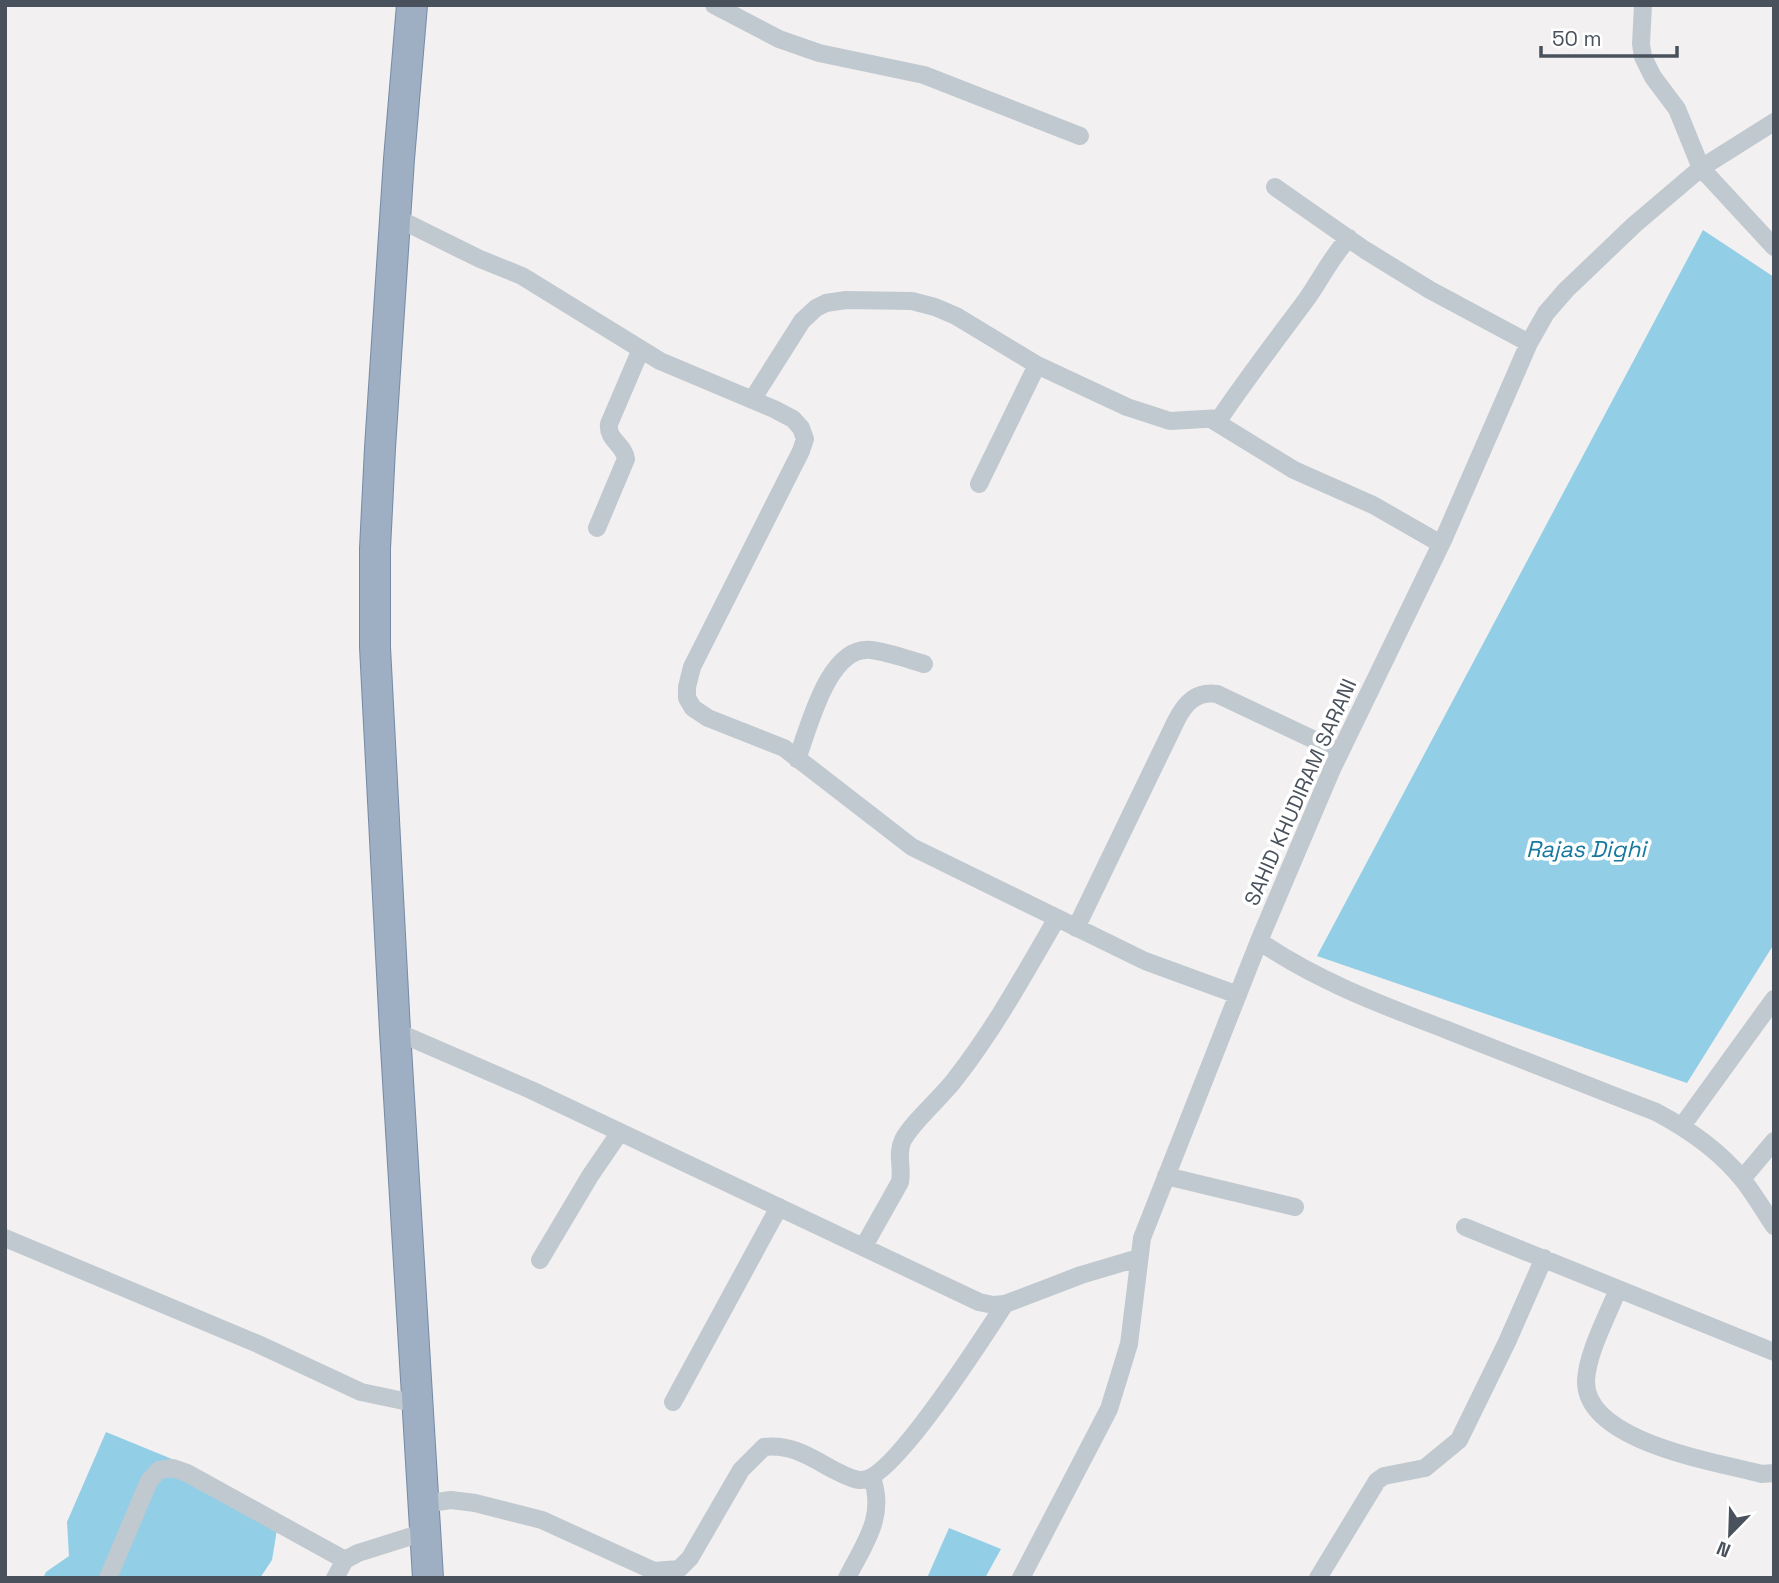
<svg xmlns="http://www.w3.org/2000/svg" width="1779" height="1583" font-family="'Space Grotesk',sans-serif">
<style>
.water{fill:#92cee6}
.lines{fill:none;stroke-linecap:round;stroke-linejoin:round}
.trunk-casing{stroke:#768aa6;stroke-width:32}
.minor{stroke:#c1c9d0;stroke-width:18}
.trunk{stroke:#9eaec3;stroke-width:30}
.labels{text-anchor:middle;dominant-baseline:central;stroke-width:7;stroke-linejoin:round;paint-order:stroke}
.street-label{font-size:21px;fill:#49515c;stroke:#fff}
.water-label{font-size:23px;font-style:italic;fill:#1779a0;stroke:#fff}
</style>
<rect width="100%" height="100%" fill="#f2f0f0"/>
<path class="water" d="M1703,230L1774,277V944L1687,1083L1317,956Z
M106,1432L189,1466L279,1517L272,1560L260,1578H43L46,1572L69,1556L67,1522Z
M949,1528L1001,1549L985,1578H927Z"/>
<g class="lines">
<g class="trunk-casing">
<path id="trunk" d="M412,5L399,159L380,448L375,549V647L395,1031L428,1578"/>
</g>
<path class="minor" d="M714,5L779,39L819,53L924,75L1080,136
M1643,5L1641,44L1643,57L1653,77L1677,109L1701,168L1774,247
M1275,187L1365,250L1430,290L1529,343
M395,217L480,259L522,276L660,361L774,409L793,419L801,428L805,439L801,451L692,667L687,687V698L693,708L708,718L784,748L912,847L1145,961L1238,995
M752,400L802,321L816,308L826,303L846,300L912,301L935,307L956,316L1037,365L1127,407L1170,421L1220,418C1247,378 1277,339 1306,300C1321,279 1331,257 1349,238
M1211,419L1294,470L1373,505L1441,544
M979,484L1037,365
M597,528L626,459C624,444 607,440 609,424L641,349
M797,759C809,728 828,645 871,650C888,652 907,659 924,664
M1076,928L1176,721C1185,703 1196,691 1217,694L1340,752
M1259,941C1317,981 1382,1005 1447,1030C1516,1057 1586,1085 1656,1112C1688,1129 1720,1151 1743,1180C1754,1194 1764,1211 1774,1226
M395,1031L531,1090L979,1302L993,1305L1005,1304L1081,1275L1138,1258
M1682,1126L1774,999
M1166,1176L1295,1207
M1742,1179L1774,1141
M1465,1227L1774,1352
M5,1238L258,1344L361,1392L418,1404
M864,1246L900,1182C903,1167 896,1154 903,1140C912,1122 943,1096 956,1078C995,1028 1025,973 1057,918
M540,1260L590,1176L620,1132
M1618,1289C1608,1315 1587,1353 1586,1381C1585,1442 1717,1462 1762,1474L1774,1473
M673,1402L779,1207
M423,1504L451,1500L475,1503L542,1520L654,1571L679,1569L690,1558L741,1470L764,1447C792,1444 810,1457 834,1470C842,1474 851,1479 859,1480C891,1484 985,1334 1005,1304
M108,1578L149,1481L159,1470L173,1468L187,1473L345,1560
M335,1578L345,1560L358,1553L425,1532
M847,1578C864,1544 886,1517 872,1478
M1021,1578L1109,1409L1129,1344L1142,1238L1259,941L1332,769L1444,538L1529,343L1546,313L1566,290L1634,225L1701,168L1774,122
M1318,1578L1377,1481L1384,1476L1425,1468L1459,1440L1507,1342L1544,1258"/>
<use href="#trunk" class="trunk"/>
</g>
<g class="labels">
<g class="street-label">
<text transform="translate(1300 792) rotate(-66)">SAHID KHUDIRAM SARANI</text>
</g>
<g class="water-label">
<text x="1586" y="849">Rajas Dighi</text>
</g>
</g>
<rect width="1779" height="1583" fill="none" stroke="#49515c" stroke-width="14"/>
<g transform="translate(1730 1534) rotate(203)" stroke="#ffffff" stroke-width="5" paint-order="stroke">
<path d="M0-5L12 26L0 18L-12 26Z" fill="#49515c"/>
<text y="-10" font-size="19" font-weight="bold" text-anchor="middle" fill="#49515c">N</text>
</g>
<path d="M1541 46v10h136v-10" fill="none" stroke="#49515c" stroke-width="3.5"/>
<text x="1552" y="46" font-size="21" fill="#49515c" stroke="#ffffff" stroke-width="5" paint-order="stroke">50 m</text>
</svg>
